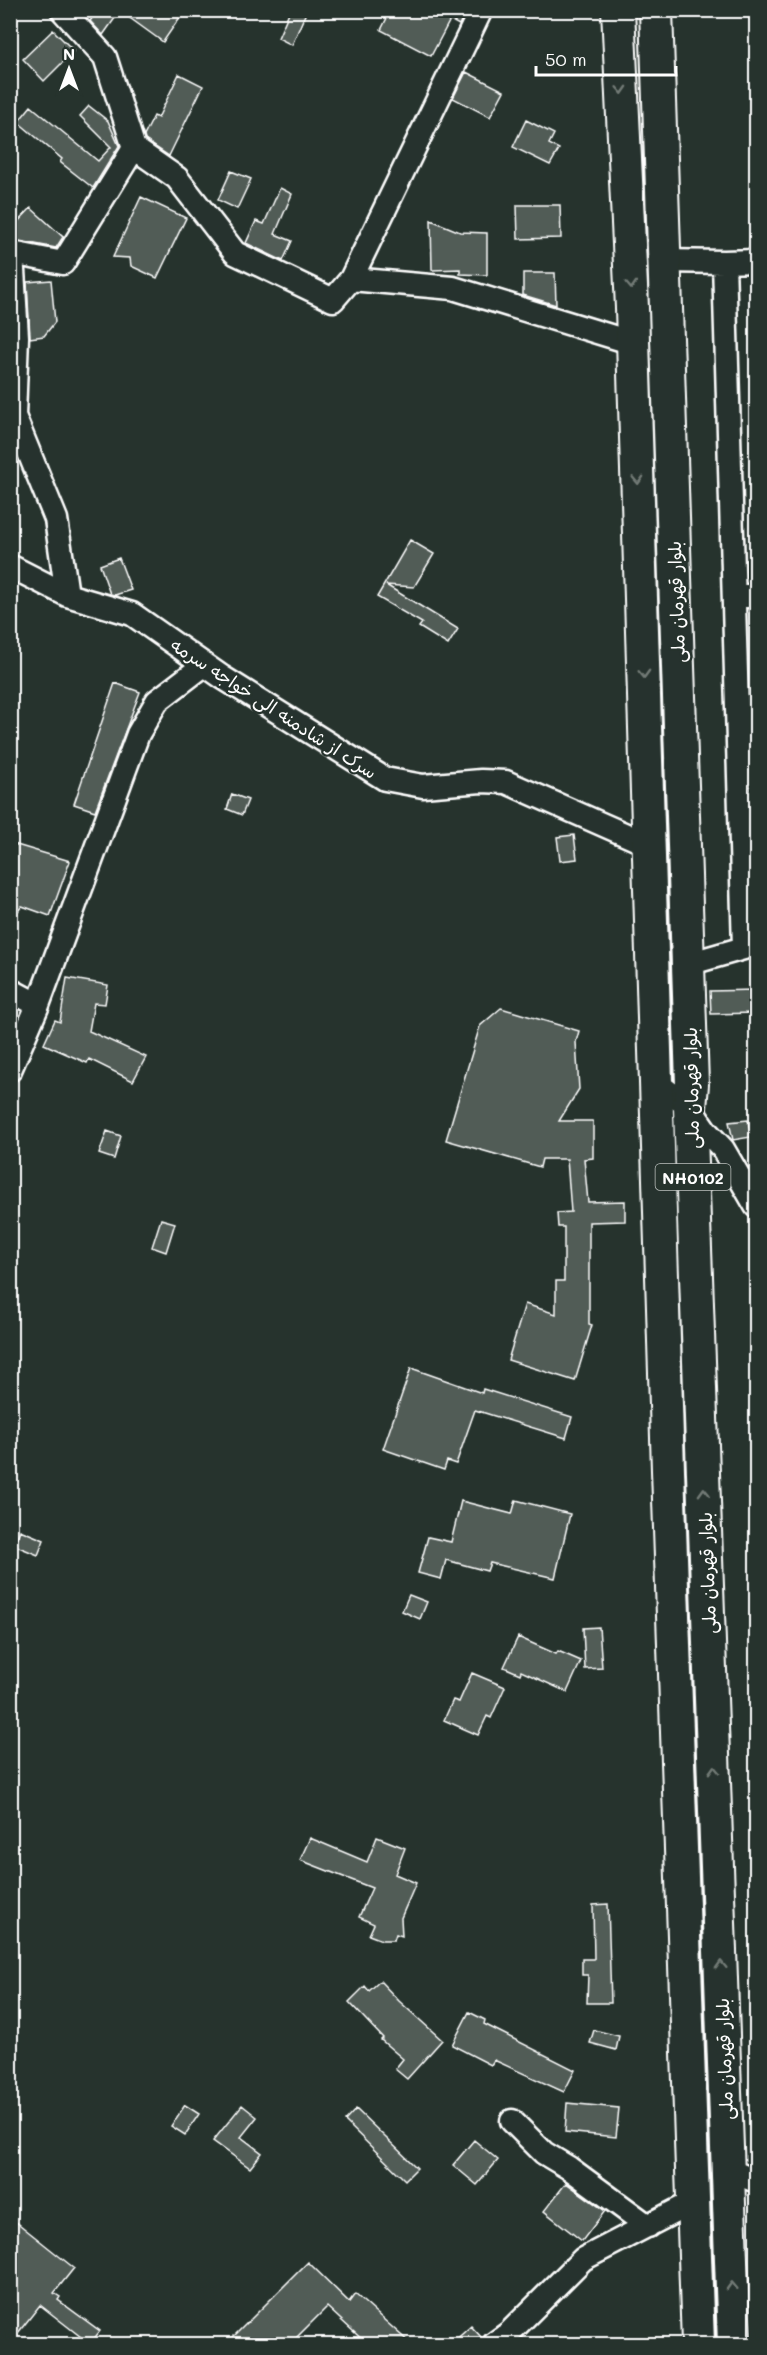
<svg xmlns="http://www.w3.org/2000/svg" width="767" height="2355" font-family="Mali,'Playpen Sans Arabic',sans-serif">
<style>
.building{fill:#515c57;stroke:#fff;stroke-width:1.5}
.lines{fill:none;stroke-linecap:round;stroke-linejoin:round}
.minor-casing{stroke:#fff;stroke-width:27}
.highway-casing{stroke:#fff;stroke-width:36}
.minor{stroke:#26332d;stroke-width:22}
.highway{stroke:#26332d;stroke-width:32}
.oneway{stroke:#727a76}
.labels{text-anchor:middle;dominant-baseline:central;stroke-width:4.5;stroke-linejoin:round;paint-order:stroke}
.shield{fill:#26332d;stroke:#bec2c0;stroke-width:1.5}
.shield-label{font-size:16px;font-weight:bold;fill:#fff}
.street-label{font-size:18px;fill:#fff;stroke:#26332d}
</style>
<rect width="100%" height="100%" fill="#26332d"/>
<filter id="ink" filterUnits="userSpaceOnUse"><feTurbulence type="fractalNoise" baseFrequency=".0167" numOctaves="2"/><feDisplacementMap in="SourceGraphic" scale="12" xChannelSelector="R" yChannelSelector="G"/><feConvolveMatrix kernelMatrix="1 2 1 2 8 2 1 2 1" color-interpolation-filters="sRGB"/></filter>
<g filter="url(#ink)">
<path class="building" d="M98,10H185L163,42L120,11L103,35L90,21Z
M290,10H307L292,45L278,38Z
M391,10H466L459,25L450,20L431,56L381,30Z
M53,30L74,51L44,81L23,59Z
M466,72L504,91L490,117L453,98Z
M179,74L203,86L169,156L145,140L144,136L154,116L158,118Z
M31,106L98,161L111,147L80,116L89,106L108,121L119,146L93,188L60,162L62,159L18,122Z
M526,120L554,134L549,144L559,149L550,165L513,147Z
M231,171L251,179L237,209L218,200Z
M280,188L292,194L275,234L292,241L283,261L246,243L256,221L264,224Z
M141,197L186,218L157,278L131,266L130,258L113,257Z
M517,205H560L561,238L518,239Z
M31,208L63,237L56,248L14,240L10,230Z
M431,220L460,232L487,233V275L460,274V269L432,270Z
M523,273H555L556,305L523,295Z
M51,280L55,322L44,336L30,338L27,282Z
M410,540L434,554L414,587L386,585L458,629L448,645L419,627L422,623L377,597Z
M119,558L131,590L115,595L110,594L100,565Z
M115,683L140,692L95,811L74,804Z
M232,794L248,800L242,815L227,809Z
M574,835L577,859L560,861L557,837Z
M10,843L70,861L50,916L22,906L10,921Z
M67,978L108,985L105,1004L94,1003L89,1031L146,1057L133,1081L89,1059L87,1063L44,1044L55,1020L60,1022Z
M756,990V1013L711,1014L710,991Z
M501,1008L579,1031L576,1042L579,1089L559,1121H593V1158L584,1159L588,1202L625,1201V1221L589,1222V1324L592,1325L575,1381L508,1360L525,1304L556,1314V1281H564V1227H558L557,1213L571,1212L567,1159H542L540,1167L446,1140L480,1026Z
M748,1120L751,1137L733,1140L729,1122Z
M107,1131L121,1136L114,1159L99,1154Z
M161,1219L175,1223L166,1252L152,1247Z
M411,1368L482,1393L483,1389L572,1417L566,1438L475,1410L456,1464L447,1461L444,1470L383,1449Z
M516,1500L570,1514L555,1578L490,1563L487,1571L446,1560L441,1579L418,1573L428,1537L451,1542L461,1501L512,1514Z
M20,1530L44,1540L38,1555L14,1545Z
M409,1595L427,1602L420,1619L402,1611Z
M599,1627L602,1668L585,1669L583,1628Z
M518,1637L556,1654L558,1651L581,1661L567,1692L521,1671L520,1674L504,1667Z
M472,1673L505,1687L491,1718L487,1716L478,1735L444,1720L453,1700L459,1702Z
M377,1837L405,1848L395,1874L416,1883L401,1918L402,1936L396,1934L394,1940H382L369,1935L374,1924L359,1917L372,1888L300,1860L310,1838L367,1862Z
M608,1904L611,2003H587L588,1975H582V1959H594L593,1905Z
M380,1981L399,2001L442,2040L407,2079L395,2069L403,2059L381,2040L383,2038L349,2002L365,1986L369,1991Z
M469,2012L485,2020L484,2024L575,2070L564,2092L494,2060L491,2065L452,2045Z
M594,2030L619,2036L616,2050L590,2043Z
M567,2103L619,2108L616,2137L565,2132Z
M185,2105L199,2114L185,2135L171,2126Z
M242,2105L257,2117L241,2137L262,2153L250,2168L213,2141Z
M356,2109L417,2168L405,2180L345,2121Z
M474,2140L498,2160L477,2185L453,2165Z
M566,2183L605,2211L582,2241L544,2211Z
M10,2217L74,2268L54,2293L60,2297L58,2300L100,2331L90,2344L40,2305L10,2343Z
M308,2262L349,2302L355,2294L411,2344H367L327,2307L290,2344H226Z
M471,2326L482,2338L481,2344H451Z"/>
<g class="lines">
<g class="minor-casing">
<path id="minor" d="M62,10L105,57L134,148L177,178L235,253L333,300L351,279L453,288L633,343
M664,261L724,262L744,948L688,964
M724,262L756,261
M351,279L481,10
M10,566L67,595L132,614L222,677L385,779L423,786L481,781L506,782L649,845
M67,595L56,519L14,416L17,337L12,253L63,263L134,148
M734,596H756
M10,990L38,1005
M10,1070L38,1005L138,734L157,701L204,665
M656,1082L690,1108L706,1131L723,1149L756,1206
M512,2121L544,2153L569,2168L648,2226
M728,2170L756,2181
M494,2344L509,2333L583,2259L693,2202"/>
</g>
<g class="highway-casing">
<path id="highway" d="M618,10L632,308L668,1470L698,2344
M656,10L692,1084L690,1108L734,2344"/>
</g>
<use href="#minor" class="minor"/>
<use href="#highway" class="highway"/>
</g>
<defs><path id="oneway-chevron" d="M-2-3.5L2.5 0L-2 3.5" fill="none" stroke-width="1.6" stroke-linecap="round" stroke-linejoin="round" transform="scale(1.5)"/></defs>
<g class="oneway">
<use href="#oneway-chevron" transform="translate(622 90) rotate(87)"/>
<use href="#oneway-chevron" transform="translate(631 285) rotate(87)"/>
<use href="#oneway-chevron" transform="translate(638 480) rotate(88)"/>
<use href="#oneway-chevron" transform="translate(644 674) rotate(88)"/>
<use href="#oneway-chevron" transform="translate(704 1492) rotate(-92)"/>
<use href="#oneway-chevron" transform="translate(714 1770) rotate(-92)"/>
<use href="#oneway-chevron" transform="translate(721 1965) rotate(-92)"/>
<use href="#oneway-chevron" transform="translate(732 2286) rotate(-92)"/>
</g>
</g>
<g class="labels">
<rect class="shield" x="655.5" y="1164" width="75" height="26" rx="4.5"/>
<g class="shield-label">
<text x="693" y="1177">NH0102</text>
</g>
<g class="street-label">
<text transform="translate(676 602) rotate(-92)">بلوار قهرمان ملی</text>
<text transform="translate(274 708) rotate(33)">سرک از شادمنه الی خواجه سرمه</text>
<text transform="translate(691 1088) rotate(-91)">بلوار قهرمان ملی</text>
<text transform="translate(707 1573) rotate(-92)">بلوار قهرمان ملی</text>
<text transform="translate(724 2059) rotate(-92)">بلوار قهرمان ملی</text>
</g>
</g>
<rect width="767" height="2355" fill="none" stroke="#26332d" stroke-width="36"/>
<rect x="18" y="18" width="731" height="2319" fill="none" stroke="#fff" stroke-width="2" filter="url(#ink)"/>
<g transform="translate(69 69)" stroke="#26332d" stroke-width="4.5" paint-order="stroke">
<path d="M0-4.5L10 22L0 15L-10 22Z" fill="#ffffff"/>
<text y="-9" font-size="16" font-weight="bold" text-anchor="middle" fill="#ffffff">N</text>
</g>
<path d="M536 66v9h140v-9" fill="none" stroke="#ffffff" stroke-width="3"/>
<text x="545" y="66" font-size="18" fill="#ffffff" stroke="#26332d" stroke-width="4.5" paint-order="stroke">50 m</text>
</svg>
